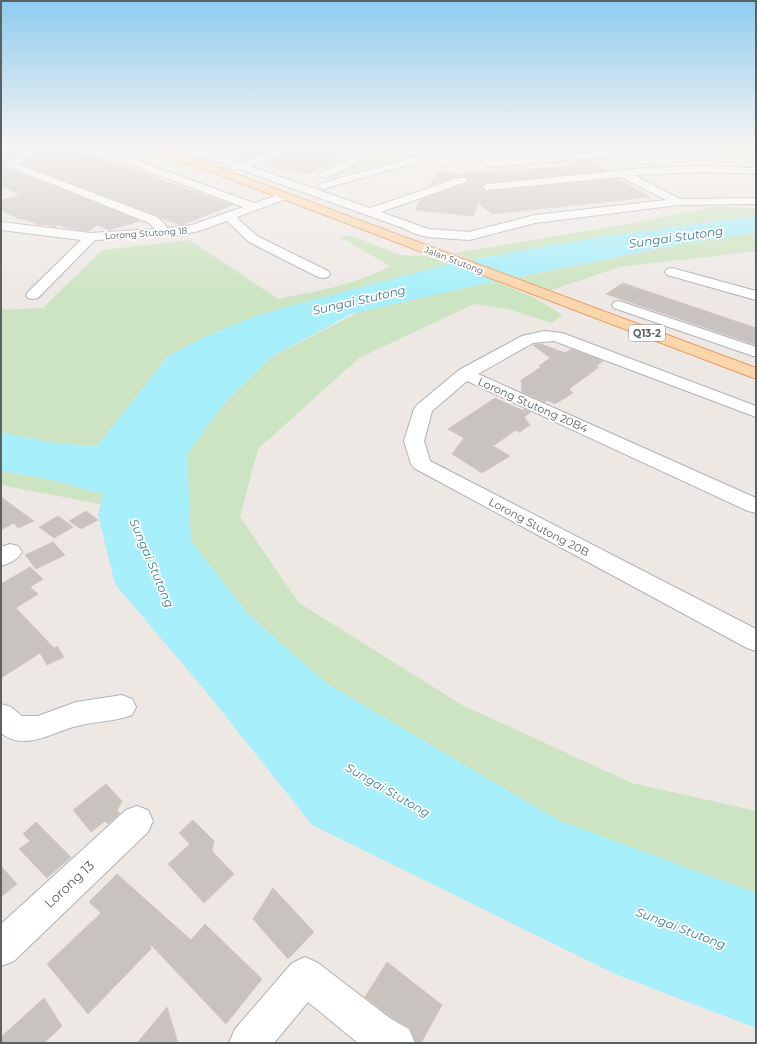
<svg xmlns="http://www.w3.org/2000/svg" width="757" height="1044" font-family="Montserrat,sans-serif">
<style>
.green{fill:#cce4c1}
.water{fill:#a7effa}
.building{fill:#c9c3c0;stroke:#d2c8c2}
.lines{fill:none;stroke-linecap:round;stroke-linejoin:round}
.minor-casing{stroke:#afb3b5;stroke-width:2}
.major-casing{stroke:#e99a61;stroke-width:2}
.minor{fill:#fff;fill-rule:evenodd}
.major{fill:#fad6ac;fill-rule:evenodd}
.labels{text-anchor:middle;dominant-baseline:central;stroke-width:3.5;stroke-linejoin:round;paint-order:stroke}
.far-street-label{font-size:9px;fill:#5c6163;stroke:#fff}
.shield{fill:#fff;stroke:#8d9092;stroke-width:1}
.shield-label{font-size:10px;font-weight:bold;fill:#5c6163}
.street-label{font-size:11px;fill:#5c6163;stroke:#fff}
.water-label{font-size:12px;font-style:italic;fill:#3c7f91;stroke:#fff}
.near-street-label{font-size:13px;fill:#5c6163;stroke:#fff}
</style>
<rect width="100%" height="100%" fill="#ede8e4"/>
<path class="green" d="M705,148H733L756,154V162L748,161Z
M382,150L403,156L331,178Z
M717,206L756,208V216L598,237L471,260L454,253L622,225Z
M756,232V251L620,267L551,290L514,278L661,248Z
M350,235L400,255L427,256L447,264L261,314L206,336L168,356L97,446L54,443L1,432V310L43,308L102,250L190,240L278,299C317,291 355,285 390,266L340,237Z
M495,281L537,299L562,315L552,323L508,309L474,304L359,358L258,449L240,517L299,603L462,705L632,783L756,811V893L558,820L326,683L249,615L191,541L187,454L226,401L271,357L359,312Z
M1,471L52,480L103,494L100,504L1,485Z"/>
<path class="water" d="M756,216V232L661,248L473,286L351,314L271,357L226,401L187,454L191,541L249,615L326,683L558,820L756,893V1028L615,974L312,825L208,694L115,584L98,515L103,494L52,480L1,471V432L54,443L97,446L168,356L206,336L261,314L447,264L598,237Z"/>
<path class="building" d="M1,148H27L8,159L5,163L6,167L140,221L109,230L97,225L88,231L67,228L59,225L53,227L46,224L40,225L27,220L17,218L1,210V200L21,195L1,186Z
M44,148H65L90,156H93L158,177L156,178L233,205L181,225L161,218L158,216L20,164Z
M231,148H274L266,153L246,159L230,157Z
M290,148H349L330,164L308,174L265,166L273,162L268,161L274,159Z
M590,160L606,171L487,183L481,188L487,191L618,179L650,197L492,214L478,203L473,216L415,210L421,199L466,183L468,181L466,176H458L429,186L439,170L455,174L499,171L576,166V161Z
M623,283L756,328V345L606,294Z
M541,344L565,353L571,349L603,361L596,366L599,367L569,389L573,393L555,404L547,400L545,402L522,392L521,380L541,367L539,366L550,358L533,345Z
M495,398L524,411L523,409L531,412L524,417L530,425L520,432L516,430L493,446L510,456L482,473L452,454L464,438L448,429Z
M1,497L27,516L34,521L18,528L14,523L1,530Z
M86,511L98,520L81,529L69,521Z
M58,516L73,527L54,538L39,527Z
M53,542L65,555L36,569L25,555Z
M30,567L43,579L30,587L38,594L16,608L54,648L57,646L64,657L47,665L40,653L1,678V584Z
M106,784L122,801L117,811L120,813L108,824L105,821L91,832L73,810Z
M193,820L214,841L212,851L234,874L204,903L168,864L190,844L179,833Z
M36,822L71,857L47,878L19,849L30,841L23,834Z
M1,866L17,884L1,897Z
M117,874L191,940L205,924L262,979L226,1024L150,944L151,949L88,1014L47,964L101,913L89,902Z
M273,888L314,932L288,959L253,919Z
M387,962L442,1005L421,1043H416L410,1028L392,1018L365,997Z
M44,998L62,1026L44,1043H1V1037Z
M167,1007L178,1043H137Z"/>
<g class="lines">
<g class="minor-casing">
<path id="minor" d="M31,148H43L17,164L157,217L164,223L167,228L192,225L243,207L108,156L83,150L81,148H99L114,152L254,203L281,194H289L291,196L289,198L237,217L238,219L257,236L328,271L330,274L328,277L323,278L318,277L249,242L227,221L199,231L179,235L95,240L38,298L33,299L28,298L26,295L28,292L81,240L1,230V222L91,233L155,229L149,223L7,166L6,164L9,160Z
M188,148H199L198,149L203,151L240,162L267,154L277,148H289L273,158L249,166L370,208L458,178H466L467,180L466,182L381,212L428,229L469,232L535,215L666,200L621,177L487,190L482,187L487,184L646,168L704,166L756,168V174L704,172L634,175L680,199L756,198V204L678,205L535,223L469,240L427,237L413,233L403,228L239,169H231L230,167L231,165H229L190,153L187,150Z
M360,148H371L354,165L328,177L324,178L319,175L320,173L346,161Z
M389,148C414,148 428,153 451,161L452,163L447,166L428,159L323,189L318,186L319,184L418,156L391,150Z
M467,148H478L493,161L641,148H677L672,151L491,167L487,166Z
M672,268L756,291V300L667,275L665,272L667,269Z
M619,301L756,347V357L614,308L612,305L614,302Z
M544,331L562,333L756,406V417L554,341L533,343L478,374L756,498V513L748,511L467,381L432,411L424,441L430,461L756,629V651L747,648L414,468L411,464L404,441L414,409L417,405L459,370L522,336Z
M10,544L18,546L22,552C17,560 10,563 1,566V547Z
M122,695L132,699L136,707L132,715C114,722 95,721 77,726C53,732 25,752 1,733V704L11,707L22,716H38L76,702Z
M137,806L148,810L153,821L148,832L14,961L1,966V924L126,810Z
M305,957L318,963L391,1019L409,1029L415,1043H358L308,1002L274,1043H229L235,1029L292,963Z"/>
</g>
<g class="major-casing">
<path id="major" d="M146,148H161L225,170L756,368V379L217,174L148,150Z"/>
</g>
<use href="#minor" class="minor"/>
<use href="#major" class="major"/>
</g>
<linearGradient id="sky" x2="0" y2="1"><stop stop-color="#8eccef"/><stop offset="0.5" stop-color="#f7f5f3"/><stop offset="1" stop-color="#f7f5f3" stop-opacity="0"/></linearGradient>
<rect width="757" height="294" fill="url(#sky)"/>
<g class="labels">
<g class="far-street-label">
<text transform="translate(146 233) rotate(-4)">Lorong Stutong 18</text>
<text transform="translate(454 260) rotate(21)">Jalan Stutong</text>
</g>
<rect class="shield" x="629" y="325" width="36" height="16" rx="3"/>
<g class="shield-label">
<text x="647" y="333">Q13-2</text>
</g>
<g class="street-label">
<text transform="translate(533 405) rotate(24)">Lorong Stutong 20B4</text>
<text transform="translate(539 527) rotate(28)">Lorong Stutong 20B</text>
</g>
<g class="water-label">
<text transform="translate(676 237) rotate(-8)">Sungai Stutong</text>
<text transform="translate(359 300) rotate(-13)">Sungai Stutong</text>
<text transform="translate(152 563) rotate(67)">Sungai Stutong</text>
<text transform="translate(388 790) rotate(30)">Sungai Stutong</text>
<text transform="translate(681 928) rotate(21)">Sungai Stutong</text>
</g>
<g class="near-street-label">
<text transform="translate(69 884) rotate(-43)">Lorong 13</text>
</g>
</g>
<rect width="757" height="1044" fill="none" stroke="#5c6163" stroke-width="4"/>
</svg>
